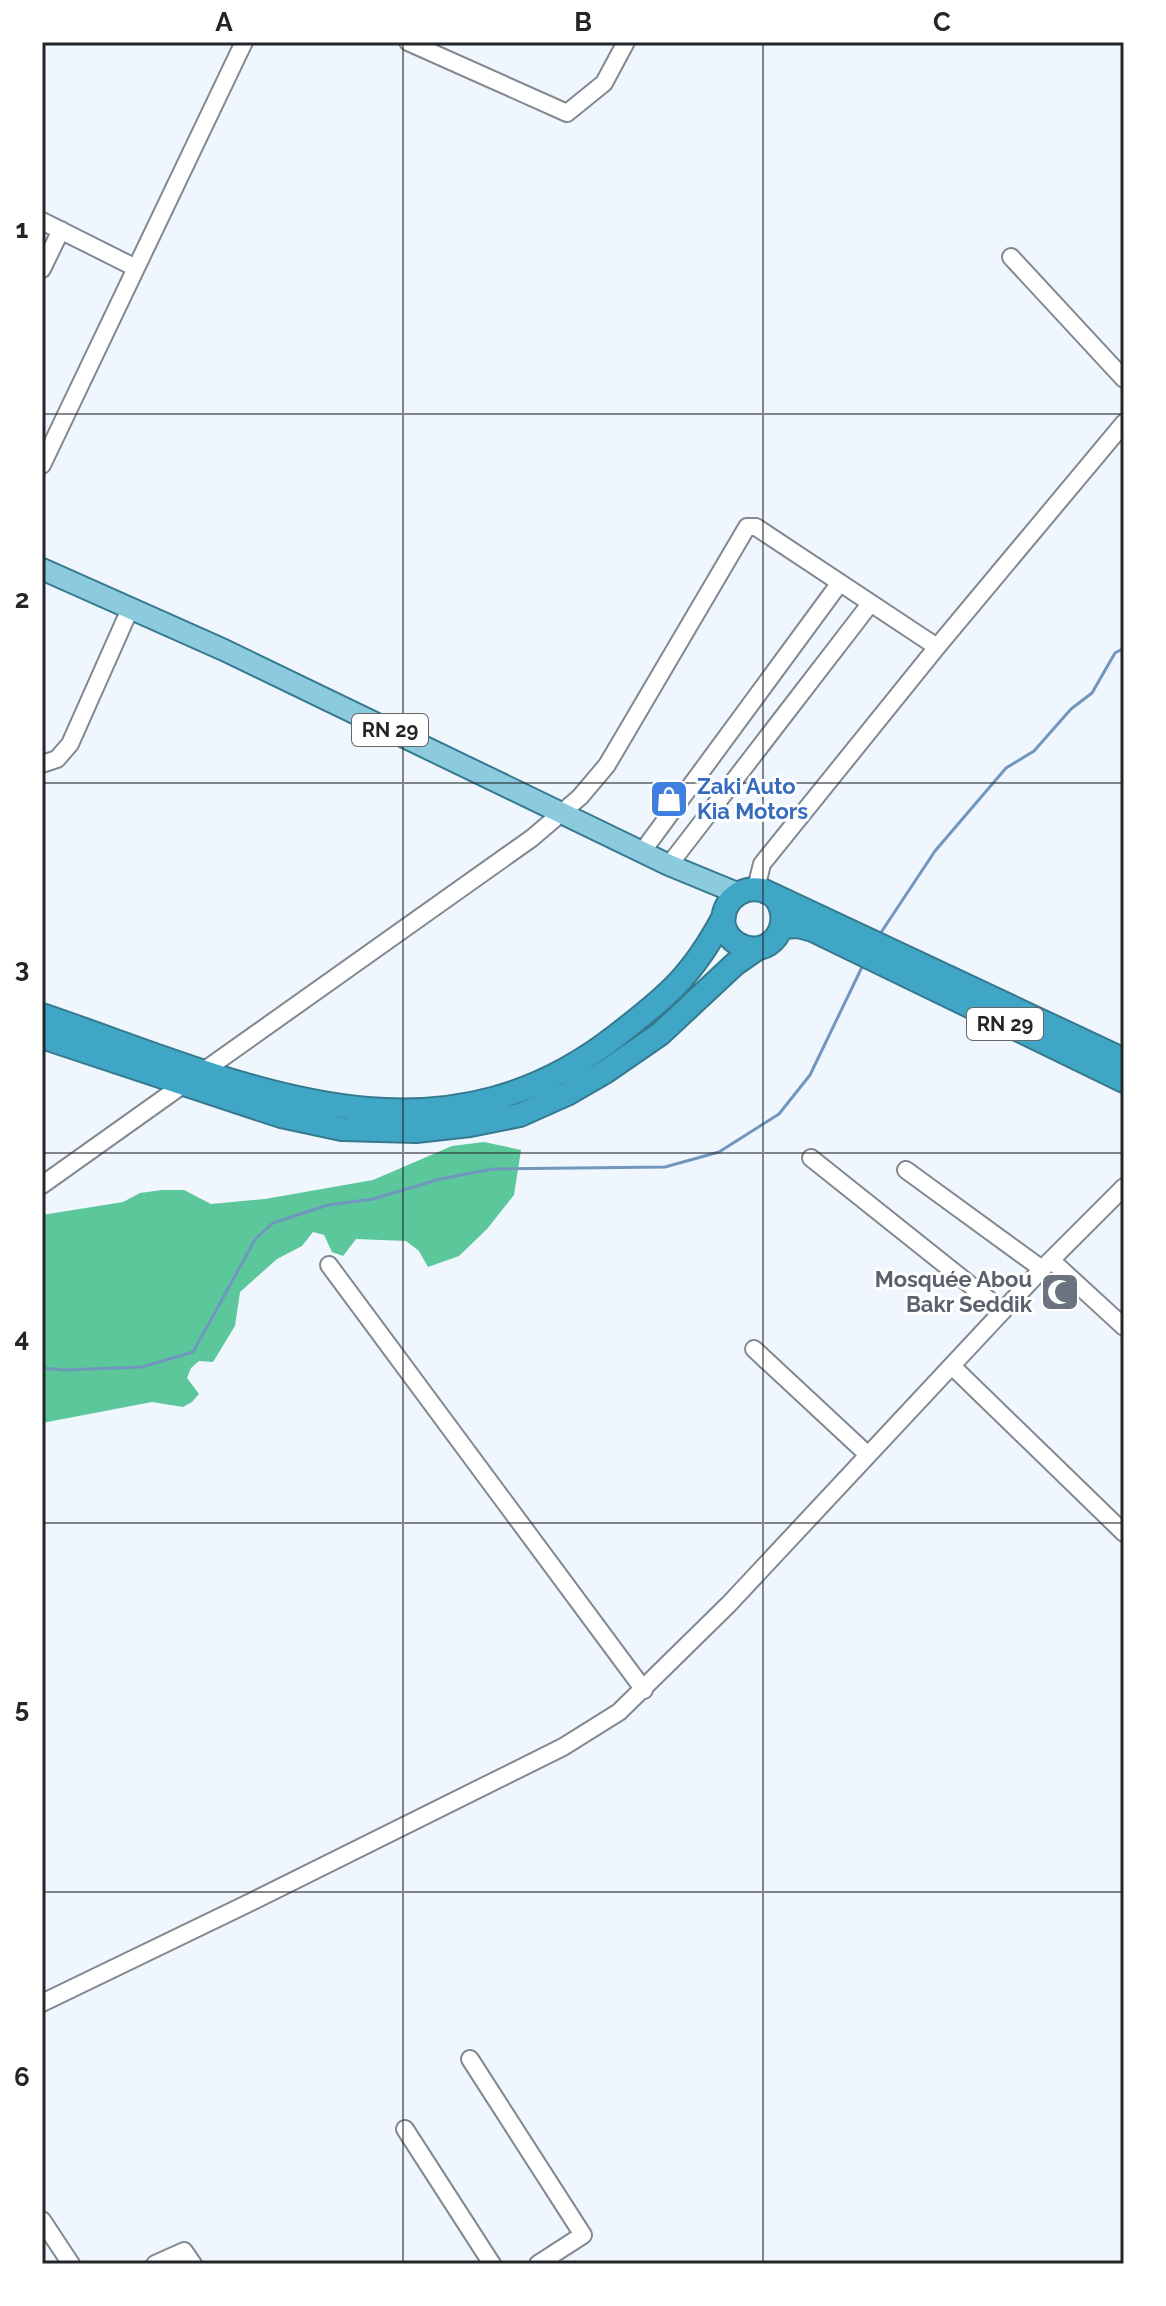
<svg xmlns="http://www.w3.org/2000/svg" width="1166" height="2306" font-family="Raleway,sans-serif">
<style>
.forest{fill:#5bc79b}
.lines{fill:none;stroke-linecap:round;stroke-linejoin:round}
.stream{stroke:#7197be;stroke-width:3}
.minor-casing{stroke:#82888f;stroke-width:20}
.major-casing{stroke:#36798f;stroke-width:24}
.highway-casing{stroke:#36798f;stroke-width:26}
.minor{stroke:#fff;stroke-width:16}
.major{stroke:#8ccadd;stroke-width:20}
.highway{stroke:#40a6c6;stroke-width:22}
.grid{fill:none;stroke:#232629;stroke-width:2;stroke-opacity:0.55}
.labels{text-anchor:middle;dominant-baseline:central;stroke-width:6;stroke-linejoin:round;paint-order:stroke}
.shield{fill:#fff;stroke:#656769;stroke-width:2}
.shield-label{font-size:20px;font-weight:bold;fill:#232629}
.shop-label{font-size:22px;font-weight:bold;fill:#366cbe;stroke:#fff;text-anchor:start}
.worship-label{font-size:22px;font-weight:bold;fill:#5b616d;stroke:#fff;text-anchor:end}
.neatline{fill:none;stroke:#232629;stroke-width:3}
.grid-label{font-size:26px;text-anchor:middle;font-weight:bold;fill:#232629}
</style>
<rect width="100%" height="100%" fill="#eff6fe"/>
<path class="forest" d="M484,1142L521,1150L514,1195L487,1229L459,1256L428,1267L419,1251L406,1241L356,1239L343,1256L332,1252L324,1235L313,1232L302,1246L277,1259L240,1292L235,1326L213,1362L199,1361L191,1368L187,1378L199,1394L192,1402L183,1407L152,1402L42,1423V1215L123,1202L140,1193L162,1190H184L211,1204L265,1199L373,1180L452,1146Z"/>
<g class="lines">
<path class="stream" d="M880,934L935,851L1006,768L1034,751L1071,709L1092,693L1115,653L1124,648
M42,1368L64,1370L142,1367L193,1352L256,1238L273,1223L328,1205L373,1199L440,1179L493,1169L665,1167L719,1152L779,1114L810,1075L863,965"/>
<g class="minor-casing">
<path id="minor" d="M408,42L567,113L604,83L626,42
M42,221L136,268
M1011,257L1124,379
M42,269L61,230
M42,465L244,42
M42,764L57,759L70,744L130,609
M642,852L839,584
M669,865L870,604
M756,888L762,864L937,647L1124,423
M205,1070L532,838L580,797L607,765L747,527H756L937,647
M811,1158L1003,1311
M906,1170L1042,1269
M42,1185L184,1084
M1051,1260L1124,1327
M329,1265L644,1690
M754,1349L868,1455
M952,1366L1124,1533
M42,2003L251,1902L563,1747L619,1712L729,1604L1042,1269L1124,1187
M470,2059L583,2235L538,2264
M405,2129L492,2264
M42,2220L71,2264
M155,2264L184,2251L193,2264"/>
</g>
<g class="major-casing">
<path id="major" d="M42,569L224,650L669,865L737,893"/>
</g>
<g class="highway-casing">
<path id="highway" d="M774,896C797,923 769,962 738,944C708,926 728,883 762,890L1124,1060
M782,927L798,926L813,930L1124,1081
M42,1015C236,1081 430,1181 616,1036C668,996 693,975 724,916
M42,1037L281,1116L342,1129L416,1131L470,1125L520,1115L567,1094L605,1072L660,1034L735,964L758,948"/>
</g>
<use href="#minor" class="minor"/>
<use href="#major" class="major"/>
<use href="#highway" class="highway"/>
</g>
<path class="grid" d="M403,42V2264M763,42V2264M42,414H1124M42,783H1124M42,1153H1124M42,1523H1124M42,1892H1124"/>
<defs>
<g id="shop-square" transform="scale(2)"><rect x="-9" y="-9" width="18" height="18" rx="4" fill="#3f7fe0" stroke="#fff"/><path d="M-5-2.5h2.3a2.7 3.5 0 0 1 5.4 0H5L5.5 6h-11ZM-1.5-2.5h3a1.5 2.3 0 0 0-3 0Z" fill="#fff"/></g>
<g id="mosque-square" transform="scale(2)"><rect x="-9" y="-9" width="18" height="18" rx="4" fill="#6b7280" stroke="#fff"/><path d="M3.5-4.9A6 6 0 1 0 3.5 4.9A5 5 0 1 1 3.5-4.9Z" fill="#fff"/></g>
</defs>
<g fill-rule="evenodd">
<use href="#shop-square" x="669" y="799"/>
<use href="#mosque-square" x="1060" y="1292"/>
</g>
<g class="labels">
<g class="shield">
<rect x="352" y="714" width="76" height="32" rx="6"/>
<rect x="967" y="1008" width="76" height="32" rx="6"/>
</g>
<g class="shield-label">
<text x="390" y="730">RN 29</text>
<text x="1005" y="1024">RN 29</text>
</g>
<g class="shop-label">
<text x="697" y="786">Zaki Auto<tspan x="697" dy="25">Kia Motors</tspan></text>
</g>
<g class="worship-label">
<text x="1032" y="1279">Mosquée Abou<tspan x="1032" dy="25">Bakr Seddik</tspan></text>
</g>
</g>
<rect width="1166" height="2306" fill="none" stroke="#ffffff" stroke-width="88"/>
<rect x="44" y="44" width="1078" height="2218" class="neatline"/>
<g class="grid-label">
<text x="224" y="31">A</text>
<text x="583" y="31">B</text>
<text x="942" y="31">C</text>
<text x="22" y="238">1</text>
<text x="22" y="608">2</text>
<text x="22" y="977">3</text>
<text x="22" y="1347">4</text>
<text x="22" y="1717">5</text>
<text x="22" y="2086">6</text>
</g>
</svg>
